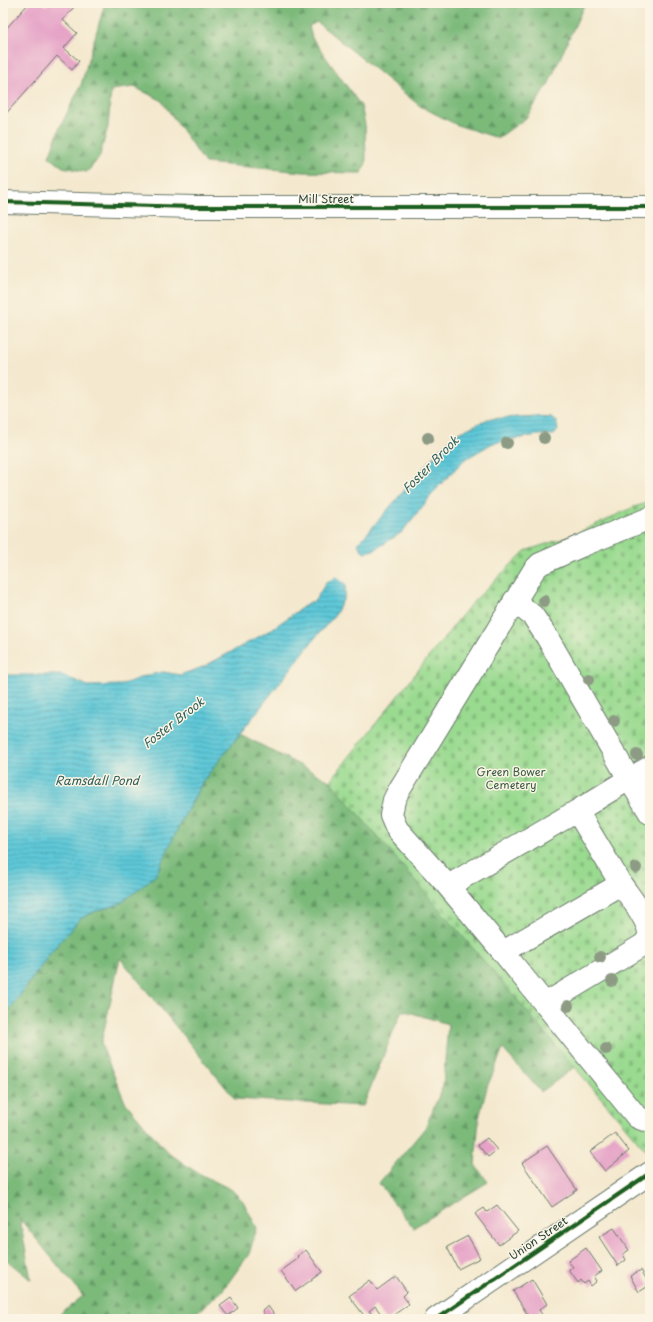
<svg xmlns="http://www.w3.org/2000/svg" width="653" height="1322" font-family="'Playpen Sans',sans-serif">
<style>
.forest{fill:url(#forest-firs);stroke:#4d7c57}
.cemetery{fill:url(#cemetery-stones);stroke:#5c8c62}
.water{fill:url(#water-rules);stroke:#3e8286}
.building{fill:#e5a1c6}
.lines{fill:none;stroke-linecap:round;stroke-linejoin:round}
.minor-casing{stroke:#6a796a;stroke-width:24}
.minor{stroke:#fff;stroke-width:22}
.cycleway-casing{stroke:#fcf5e5;stroke-width:6}
.cycleway{stroke:#1b5e20;stroke-width:4}
.tree{fill:#8d9b84}
.labels{text-anchor:middle;dominant-baseline:central;stroke-width:3;stroke-linejoin:round;paint-order:stroke}
.street-label{font-size:11px;fill:#1f3d34;stroke:#fcf5e5}
.park-label{font-size:11px;fill:#385c46;stroke:#fcf5e5}
.water-label{font-size:12px;font-style:italic;fill:#2f605d;stroke:#fcf5e5}
</style>
<defs>
<pattern id="forest-firs" width="22" height="20" patternUnits="userSpaceOnUse"><rect width="22" height="20" fill="#7bba7a"/><path d="M5 1l3.5 6h-7zM16 11l3.5 6h-7z" fill="#649865"/></pattern>
<pattern id="cemetery-stones" width="16" height="16" patternUnits="userSpaceOnUse"><rect width="16" height="16" fill="#9ada90"/><path d="M2 7V4a2 2 0 0 1 4 0v3zM10 15v-3a2 2 0 0 1 4 0v3z" fill="#84bc7d"/></pattern>
<pattern id="water-rules" width="6" height="5" patternUnits="userSpaceOnUse"><rect width="6" height="5" fill="#5ec8d8"/><path d="M0 2.5h6" fill="none" stroke="#4da4b0"/></pattern>
</defs>
<rect width="100%" height="100%" fill="#fcf5e5"/>
<filter id="ink" filterUnits="userSpaceOnUse"><feTurbulence type="fractalNoise" baseFrequency=".025" numOctaves="2"/><feDisplacementMap in="SourceGraphic" scale="8" xChannelSelector="R" yChannelSelector="G"/><feConvolveMatrix kernelMatrix="1 2 1 2 8 2 1 2 1" color-interpolation-filters="sRGB"/></filter>
<filter id="wash" filterUnits="userSpaceOnUse"><feTurbulence type="fractalNoise" baseFrequency=".012" numOctaves="4" result="noise"/><feDisplacementMap in="SourceGraphic" scale="16" xChannelSelector="R" yChannelSelector="G"/><feGaussianBlur stdDeviation="0.9" result="paint"/><feColorMatrix in="noise" values="0 0 0 0 0 0 0 0 0 0 0 0 0 0 0 0 0 1.4 0 .05"/><feComposite in="paint" operator="in"/></filter>
<g filter="url(#wash)">
<rect width="100%" height="100%" fill="#f4e9cf"/>
<path class="forest" d="M105,3H585L548,85L526,118L498,138L457,125L420,106L317,22L309,26L312,38L361,106L365,125L366,163L361,173L303,172L205,163L161,100L134,87L111,90L108,127L99,158L87,172L63,167L49,157L60,127L81,85Z
M240,734L330,781L575,1067L541,1092L503,1049L487,1087L479,1118L475,1165L488,1182L413,1228L379,1183L425,1128L443,1086L448,1024L402,1010L363,1106L235,1099L120,958L101,1044L125,1102L166,1151L196,1172L232,1190L243,1201L257,1228L249,1254L223,1290L197,1312L201,1319H182V1317L154,1313L149,1319H54L83,1296L20,1219L31,1280L3,1257V1019L51,952L80,919L96,911L179,826L203,781Z"/>
<path class="cemetery" d="M650,502V1152L648,1153L330,781L471,604L525,551L571,536L634,507Z"/>
<path class="water" d="M537,416L551,417L556,421L558,430L554,435H537L493,443L464,460L438,487L402,532L376,549L364,553L358,544L440,449L456,434L488,419Z
M336,577L346,585L344,598L335,615L314,639L203,781L179,826L156,875L120,904L96,911L80,919L51,952L3,1019V675H62L88,686L121,685L145,676L163,672L180,675L203,667L233,651L269,631L310,602H314L326,583Z"/>
<g id="blocks">
<path class="building" d="M29,3H43L46,6L48,3H70L74,7L63,20L77,33L64,48L79,61L72,70L57,56L3,117V32Z
M615,1133L629,1151L605,1171L590,1152Z
M487,1138L497,1150L488,1157L478,1145Z
M547,1146L577,1190L552,1207L522,1163Z
M497,1205L518,1231L499,1245L475,1214L484,1208L487,1212Z
M614,1228L629,1250L623,1254L626,1260L618,1266L599,1237Z
M468,1236L480,1258L458,1269L447,1247Z
M586,1248L602,1271L594,1276L597,1281L591,1286L588,1281L584,1284L581,1280L578,1283L569,1270L573,1267L568,1261Z
M306,1250L322,1272L296,1291L281,1271L299,1258L297,1256Z
M641,1270L650,1285L639,1292L630,1276Z
M396,1276L407,1292L403,1296L409,1304L388,1319H385L375,1306L369,1311L372,1314L366,1318L349,1296L370,1280L377,1290Z
M532,1279L547,1304L539,1310L545,1319H525L523,1316L527,1314L513,1291Z
M231,1298L238,1308L228,1316L220,1306Z
M268,1306L277,1319H267L262,1311Z"/>
</g>
</g>
<g filter="url(#ink)">
<use href="#blocks" fill-opacity="0" stroke="#6a796a" stroke-width="1"/>
<g class="lines">
<g class="minor-casing">
<path id="minor" d="M3,202L194,207H650
M514,601L533,616L547,637L629,779L577,811
M650,767L629,779L650,813
M621,884C629,896 649,920 649,934C649,938 646,942 643,945L545,1004L637,1117C641,1119 645,1121 650,1119
M448,886L577,811L621,884L503,952L448,886L397,829L391,815L394,800L398,792L534,570L540,564L581,546L650,518
M503,952L545,1004
M436,1319L650,1173"/>
</g>
<use href="#minor" class="minor"/>
<g class="cycleway-casing">
<path id="cycleway" d="M3,202L194,207H650
M436,1319L650,1173"/>
</g>
<use href="#cycleway" class="cycleway"/>
</g>
<g class="tree">
<circle cx="428" cy="438" r="6"/>
<circle cx="544" cy="438" r="6"/>
<circle cx="507" cy="443" r="6"/>
<circle cx="544" cy="601" r="6"/>
<circle cx="589" cy="679" r="6"/>
<circle cx="614" cy="721" r="6"/>
<circle cx="637" cy="755" r="6"/>
<circle cx="636" cy="868" r="6"/>
<circle cx="600" cy="957" r="6"/>
<circle cx="612" cy="981" r="6"/>
<circle cx="568" cy="1006" r="6"/>
<circle cx="606" cy="1049" r="6"/>
</g>
</g>
<g class="labels">
<g class="street-label">
<text x="326" y="198">Mill Street</text>
<text transform="translate(538 1238) rotate(-34)">Union Street</text>
</g>
<g class="park-label">
<text x="511" y="771">Green Bower<tspan x="511" dy="13">Cemetery</tspan></text>
</g>
<g class="water-label">
<text transform="translate(430 464) rotate(-45)">Foster Brook</text>
<text transform="translate(173 722) rotate(-38)">Foster Brook</text>
<text x="97" y="780">Ramsdall Pond</text>
</g>
</g>
<rect width="653" height="1322" fill="none" stroke="#fcf5e5" stroke-width="16"/>
</svg>
